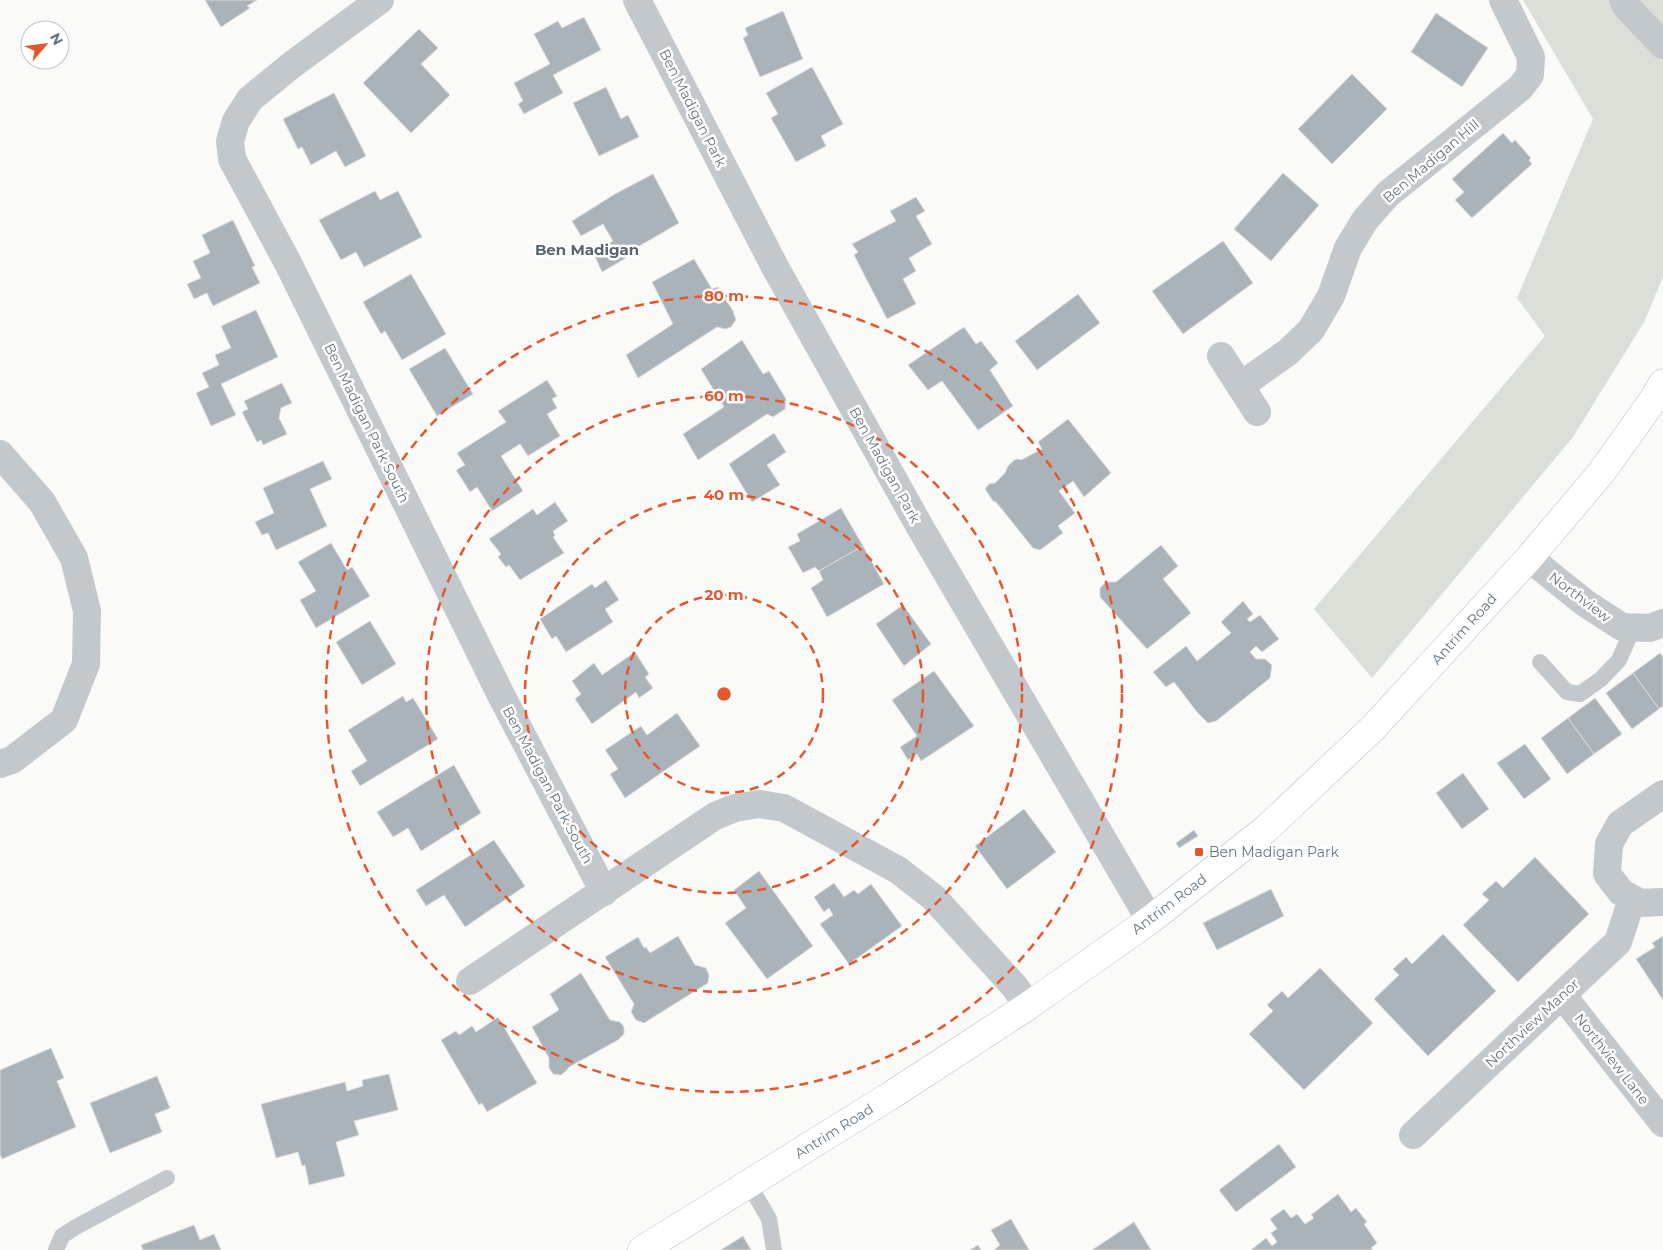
<svg xmlns="http://www.w3.org/2000/svg" width="1663" height="1250" viewBox="0 0 1663 1250" font-family="Montserrat,sans-serif">
	<rect width="100%" height="100%" fill="#fafaf8"/>
	<path fill="#dadfd7" d="M 1523,0 L 1663,0 L 1663,277 L 1644,322 L 1573,437 L 1372,678 L 1314,609 L 1545,336 L 1517,298 L 1593,119 Z"/>
	<g fill="#aab3b9" stroke="#dcdcda">
		<path d="M 205,0 L 257,0 L 247,6 L 250,8 L 221,27 Z"/>
		<path d="M 783,11 L 803,59 L 760,77 L 743,38 L 748,35 L 745,28 Z"/>
		<path d="M 1436,13 L 1488,48 L 1462,87 L 1411,52 Z"/>
		<path d="M 584,17 L 601,50 L 553,75 L 563,93 L 524,114 L 518,104 L 523,101 L 514,83 L 550,64 L 534,34 L 558,21 L 562,28 Z"/>
		<path d="M 419,29 L 438,48 L 421,64 L 450,95 L 411,133 L 363,83 Z"/>
		<path d="M 812,67 L 843,124 L 821,136 L 826,146 L 796,162 L 771,118 L 778,114 L 766,93 Z"/>
		<path d="M 1352,74 L 1387,109 L 1332,164 L 1298,129 Z"/>
		<path d="M 606,87 L 621,119 L 628,115 L 639,137 L 599,156 L 573,103 Z"/>
		<path d="M 334,93 L 366,156 L 345,167 L 336,151 L 311,165 L 302,147 L 298,149 L 283,119 Z"/>
		<path d="M 1503,133 L 1512,143 L 1515,140 L 1531,158 L 1529,160 L 1532,164 L 1472,218 L 1455,200 L 1464,192 L 1452,179 Z"/>
		<path d="M 1283,173 L 1319,205 L 1271,261 L 1234,229 Z"/>
		<path d="M 653,174 L 679,223 L 624,255 L 626,258 L 602,272 L 593,252 L 613,241 L 603,224 L 581,236 L 572,221 L 615,194 Z"/>
		<path d="M 375,191 L 380,200 L 398,191 L 422,237 L 364,267 L 356,252 L 341,260 L 319,220 Z"/>
		<path d="M 916,197 L 925,211 L 916,216 L 932,244 L 909,258 L 916,271 L 903,279 L 916,304 L 887,319 L 854,255 L 858,252 L 852,244 L 896,221 L 890,211 Z"/>
		<path d="M 233,220 L 255,266 L 252,267 L 260,283 L 213,306 L 207,293 L 194,299 L 187,284 L 201,278 L 193,261 L 210,253 L 202,235 Z"/>
		<path d="M 1223,241 L 1253,283 L 1183,334 L 1152,291 Z"/>
		<path d="M 694,259 L 712,289 L 718,287 L 733,311 L 736,320 L 731,327 L 725,329 L 717,327 L 638,378 L 626,355 L 673,324 L 652,282 Z"/>
		<path d="M 411,274 L 446,334 L 402,360 L 385,331 L 381,334 L 363,302 Z"/>
		<path d="M 1078,294 L 1100,323 L 1037,370 L 1015,341 Z"/>
		<path d="M 256,310 L 278,357 L 221,384 L 236,415 L 211,426 L 196,393 L 209,387 L 202,373 L 219,365 L 215,355 L 231,348 L 221,326 Z"/>
		<path d="M 964,327 L 976,344 L 981,341 L 998,363 L 990,370 L 1013,406 L 978,430 L 942,381 L 928,390 L 908,365 Z"/>
		<path d="M 742,340 L 763,374 L 769,371 L 786,399 L 785,409 L 773,417 L 767,414 L 698,460 L 683,434 L 724,407 L 701,369 Z"/>
		<path d="M 445,348 L 473,394 L 437,416 L 409,369 Z"/>
		<path d="M 547,380 L 557,396 L 552,399 L 557,408 L 547,414 L 560,436 L 528,456 L 520,444 L 501,456 L 523,491 L 492,511 L 477,487 L 470,492 L 456,470 L 465,465 L 457,453 L 506,422 L 498,411 Z"/>
		<path d="M 282,383 L 292,403 L 281,408 L 279,418 L 287,434 L 263,445 L 261,440 L 257,442 L 242,412 L 248,409 L 244,401 Z"/>
		<path d="M 1068,419 L 1111,473 L 1084,497 L 1073,481 L 1059,491 L 1075,513 L 1058,526 L 1063,533 L 1040,550 L 1033,548 L 996,502 L 993,501 L 985,489 L 989,484 L 995,483 L 1005,473 L 1008,466 L 1013,461 L 1017,459 L 1021,460 L 1042,449 L 1038,442 Z"/>
		<path d="M 774,433 L 786,452 L 767,465 L 780,485 L 752,502 L 729,464 Z"/>
		<path d="M 323,461 L 332,479 L 310,489 L 327,526 L 276,550 L 268,533 L 262,535 L 255,522 L 274,513 L 263,488 Z"/>
		<path d="M 555,502 L 568,521 L 553,531 L 555,536 L 553,537 L 564,553 L 520,580 L 509,565 L 506,567 L 498,557 L 501,554 L 489,539 L 533,509 L 537,515 Z"/>
		<path d="M 841,508 L 863,546 L 819,571 L 815,567 L 803,573 L 788,547 L 800,541 L 797,534 Z"/>
		<path d="M 331,543 L 347,570 L 352,567 L 370,596 L 316,628 L 300,600 L 316,591 L 298,562 Z"/>
		<path d="M 1161,545 L 1178,566 L 1163,579 L 1191,613 L 1147,649 L 1100,597 L 1100,588 L 1106,582 L 1116,582 Z"/>
		<path d="M 863,546 L 884,584 L 827,617 L 811,588 L 823,580 L 819,571 Z"/>
		<path d="M 606,580 L 619,600 L 605,609 L 613,622 L 566,652 L 556,636 L 552,639 L 540,619 L 592,584 L 595,588 Z"/>
		<path d="M 1243,601 L 1253,614 L 1247,619 L 1250,622 L 1260,615 L 1279,639 L 1262,652 L 1256,646 L 1250,652 L 1256,659 L 1265,659 L 1272,665 L 1270,678 L 1216,721 L 1208,723 L 1197,712 L 1174,682 L 1166,687 L 1153,672 L 1186,646 L 1197,661 L 1231,633 L 1221,622 Z"/>
		<path d="M 903,605 L 931,644 L 904,666 L 876,624 Z"/>
		<path d="M 370,621 L 396,664 L 362,685 L 336,642 Z"/>
		<path d="M 635,652 L 649,674 L 645,677 L 653,688 L 639,698 L 636,692 L 592,724 L 575,699 L 581,694 L 572,681 L 594,663 L 602,675 Z"/>
		<path d="M 1660,653 L 1663,657 L 1663,706 L 1659,709 L 1633,673 Z"/>
		<path d="M 934,671 L 974,726 L 921,761 L 917,754 L 908,760 L 900,747 L 917,736 L 892,700 Z"/>
		<path d="M 1633,673 L 1659,709 L 1632,729 L 1606,693 Z"/>
		<path d="M 403,696 L 406,702 L 413,698 L 438,739 L 360,786 L 351,771 L 367,761 L 348,730 Z"/>
		<path d="M 1595,698 L 1622,734 L 1594,754 L 1568,718 Z"/>
		<path d="M 677,713 L 700,746 L 625,798 L 610,774 L 618,769 L 605,750 L 641,726 L 647,735 Z"/>
		<path d="M 1568,718 L 1594,754 L 1567,774 L 1541,738 Z"/>
		<path d="M 1525,744 L 1551,779 L 1524,799 L 1497,763 Z"/>
		<path d="M 454,765 L 481,813 L 421,851 L 408,828 L 393,837 L 377,812 Z"/>
		<path d="M 1463,773 L 1489,809 L 1462,829 L 1436,793 Z"/>
		<path d="M 1024,809 L 1056,852 L 1007,889 L 975,846 Z"/>
		<path d="M 1194,830 L 1198,836 L 1179,848 L 1176,843 Z"/>
		<path d="M 494,840 L 525,886 L 465,927 L 444,895 L 426,906 L 416,890 Z"/>
		<path d="M 1535,857 L 1589,914 L 1518,982 L 1463,925 L 1489,900 L 1482,894 L 1496,881 L 1503,888 Z"/>
		<path d="M 759,871 L 813,946 L 767,979 L 725,923 L 746,908 L 734,890 Z"/>
		<path d="M 834,883 L 844,897 L 854,890 L 858,894 L 871,884 L 902,926 L 849,964 L 820,924 L 833,915 L 829,908 L 824,912 L 814,897 Z"/>
		<path d="M 1271,889 L 1284,916 L 1217,950 L 1203,923 Z"/>
		<path d="M 1443,934 L 1496,991 L 1428,1056 L 1374,999 L 1399,975 L 1393,969 L 1406,957 L 1412,964 Z"/>
		<path d="M 678,936 L 695,965 L 706,968 L 709,975 L 708,983 L 644,1023 L 636,1020 L 631,1012 L 634,1004 L 605,957 L 638,937 L 644,948 L 646,947 L 650,953 Z"/>
		<path d="M 1663,936 L 1663,1000 L 1636,959 L 1655,947 L 1652,943 Z"/>
		<path d="M 1320,968 L 1373,1023 L 1304,1090 L 1249,1034 L 1273,1011 L 1267,1005 L 1282,991 L 1288,998 Z"/>
		<path d="M 581,973 L 610,1020 L 620,1022 L 624,1027 L 624,1034 L 618,1040 L 569,1067 L 566,1071 L 561,1075 L 553,1074 L 549,1068 L 549,1058 L 532,1027 L 559,1010 L 550,994 Z"/>
		<path d="M 498,1017 L 537,1083 L 487,1112 L 482,1103 L 479,1105 L 441,1040 L 456,1031 L 459,1035 L 472,1026 L 476,1032 Z"/>
		<path d="M 51,1048 L 64,1078 L 57,1081 L 76,1127 L 2,1159 L 0,1154 L 0,1070 Z"/>
		<path d="M 389,1074 L 398,1110 L 354,1121 L 359,1135 L 336,1142 L 345,1176 L 309,1185 L 305,1165 L 302,1166 L 298,1152 L 276,1158 L 261,1104 L 345,1082 L 347,1091 L 363,1086 L 362,1080 Z"/>
		<path d="M 157,1076 L 170,1108 L 155,1114 L 162,1132 L 110,1153 L 90,1103 Z"/>
		<path d="M 1279,1144 L 1296,1167 L 1236,1212 L 1219,1190 Z"/>
		<path d="M 1338,1194 L 1351,1212 L 1356,1208 L 1367,1222 L 1364,1224 L 1377,1243 L 1371,1248 L 1373,1250 L 1251,1250 L 1266,1238 L 1272,1246 L 1277,1242 L 1271,1233 L 1277,1229 L 1270,1219 L 1284,1209 L 1291,1218 L 1297,1214 L 1305,1224 L 1314,1218 L 1311,1215 Z"/>
		<path d="M 1011,1219 L 1029,1250 L 994,1250 L 1000,1245 L 991,1230 Z"/>
		<path d="M 1134,1222 L 1151,1250 L 1092,1250 Z"/>
		<path d="M 194,1225 L 200,1240 L 214,1234 L 221,1250 L 143,1250 L 141,1245 Z"/>
		<path d="M 743,1236 L 751,1250 L 721,1250 Z"/>
		<path d="M 978,1245 L 981,1250 L 970,1250 Z"/>
	</g>
	<g fill="none" stroke-linecap="round" stroke-linejoin="round">
		<defs>
			<path id="primary" d="M 642,1250 L 890,1096 L 1028,1006 L 1150,920 L 1266,829 L 1373,728 L 1529,558 L 1601,473 L 1651,403 L 1663,383"/>
		</defs>
		<use href="#primary" stroke="#b5babe" stroke-width="29"/>
		<g stroke="#c3c8cc" stroke-width="16">
			<path d="M 1540,662 L 1567,692 L 1580,694 L 1601,679 L 1619,660 L 1633,628"/>
			<path d="M 749,1184 L 769,1219 L 774,1250"/>
			<path d="M 56,1250 L 62,1236 L 76,1227 L 167,1178"/>
		</g>
		<g stroke="#c3c8cc" stroke-width="28">
			<path d="M 380,0 L 293,64 L 250,99 L 236,121 L 230,141 L 232,159 L 288,263 L 501,695 L 604,892"/>
			<path d="M 637,0 L 775,267 L 920,527 L 1150,920"/>
			<path d="M 1623,0 L 1626,6 L 1663,45"/>
			<path d="M 1221,356 L 1257,412"/>
			<path d="M 1240,386 L 1288,352 L 1311,330 L 1331,296 L 1348,248 L 1365,220 L 1388,194 L 1520,88 L 1530,75 L 1531,57 L 1503,0"/>
			<path d="M 0,454 L 42,502 L 74,558 L 87,611 L 86,664 L 64,720 L 12,760 L 0,764"/>
			<path d="M 1529,558 L 1585,603 L 1622,627 L 1650,628 L 1663,623"/>
			<path d="M 1663,794 L 1620,824 L 1609,844 L 1607,874 L 1621,892 L 1640,903 L 1663,902"/>
			<path d="M 470,981 L 715,816 L 735,808 L 759,804 L 784,808 L 898,870 L 934,898 L 1015,987 L 1028,1006"/>
			<path d="M 1562,995 L 1663,1123"/>
			<path d="M 1413,1135 L 1618,942 L 1632,899"/>
		</g>
		<use href="#primary" stroke="#fff" stroke-width="28"/>
	</g>
	<g fill="none" stroke="#e4572e" stroke-width="2.5" stroke-dasharray="9 6">
		<circle cx="724" cy="694" r="99"/>
		<circle cx="724" cy="694" r="199"/>
		<circle cx="724" cy="694" r="298"/>
		<circle cx="724" cy="694" r="398"/>
	</g>
	<rect fill="#e4572e" stroke="#fff" stroke-width="2" x="1194" y="847" width="10" height="10" rx="2.5"/>
	<g text-anchor="middle" dominant-baseline="central" stroke-width="5" stroke-linejoin="round" paint-order="stroke">
		<g font-size="14" fill="#657683" stroke="#fff">
			<text transform="translate(693 108) rotate(63)">Ben Madigan Park</text>
			<text transform="translate(1431 161) rotate(-40)">Ben Madigan Hill</text>
			<text transform="translate(367 423) rotate(64)">Ben Madigan Park South</text>
			<text transform="translate(885 465) rotate(61)">Ben Madigan Park</text>
			<text transform="translate(1580 597) rotate(37)">Northview</text>
			<text transform="translate(1464 629) rotate(-48)">Antrim Road</text>
			<text transform="translate(548 785) rotate(62)">Ben Madigan Park South</text>
			<text transform="translate(1169 904) rotate(-37)">Antrim Road</text>
			<text transform="translate(1532 1023) rotate(-43)">Northview Manor</text>
			<text transform="translate(1612 1059) rotate(52)">Northview Lane</text>
			<text transform="translate(834 1131) rotate(-32)">Antrim Road</text>
		</g>
		<g font-size="14" fill="#657683" stroke="#fff" text-anchor="start">
			<text x="1209" y="852">Ben Madigan Park</text>
		</g>
		<g font-size="15" font-weight="bold" fill="#57646e" stroke="#fff">
			<text x="587" y="249">Ben Madigan</text>
		</g>
	</g>
	<circle cx="724" cy="694" r="8" fill="#e4572e" stroke="#fff" stroke-width="2.5"/>
	<g font-size="15" text-anchor="middle" font-weight="bold" fill="#e4572e" stroke="#fff" stroke-width="5" stroke-linejoin="round" paint-order="stroke">
		<text x="724" y="301">80 m</text>
		<text x="724" y="401">60 m</text>
		<text x="724" y="500">40 m</text>
		<text x="724" y="600">20 m</text>
	</g>
	<g transform="translate(45 45) rotate(62)"><circle r="24" fill="#ffffff" stroke="#c1c8cd"/>
	<path d="M0-4L9 19L0 12L-9 19Z" fill="#e4572e"/>
	<text y="-8" font-size="14" font-weight="bold" text-anchor="middle" fill="#657683">N</text>
	</g>
</svg>
